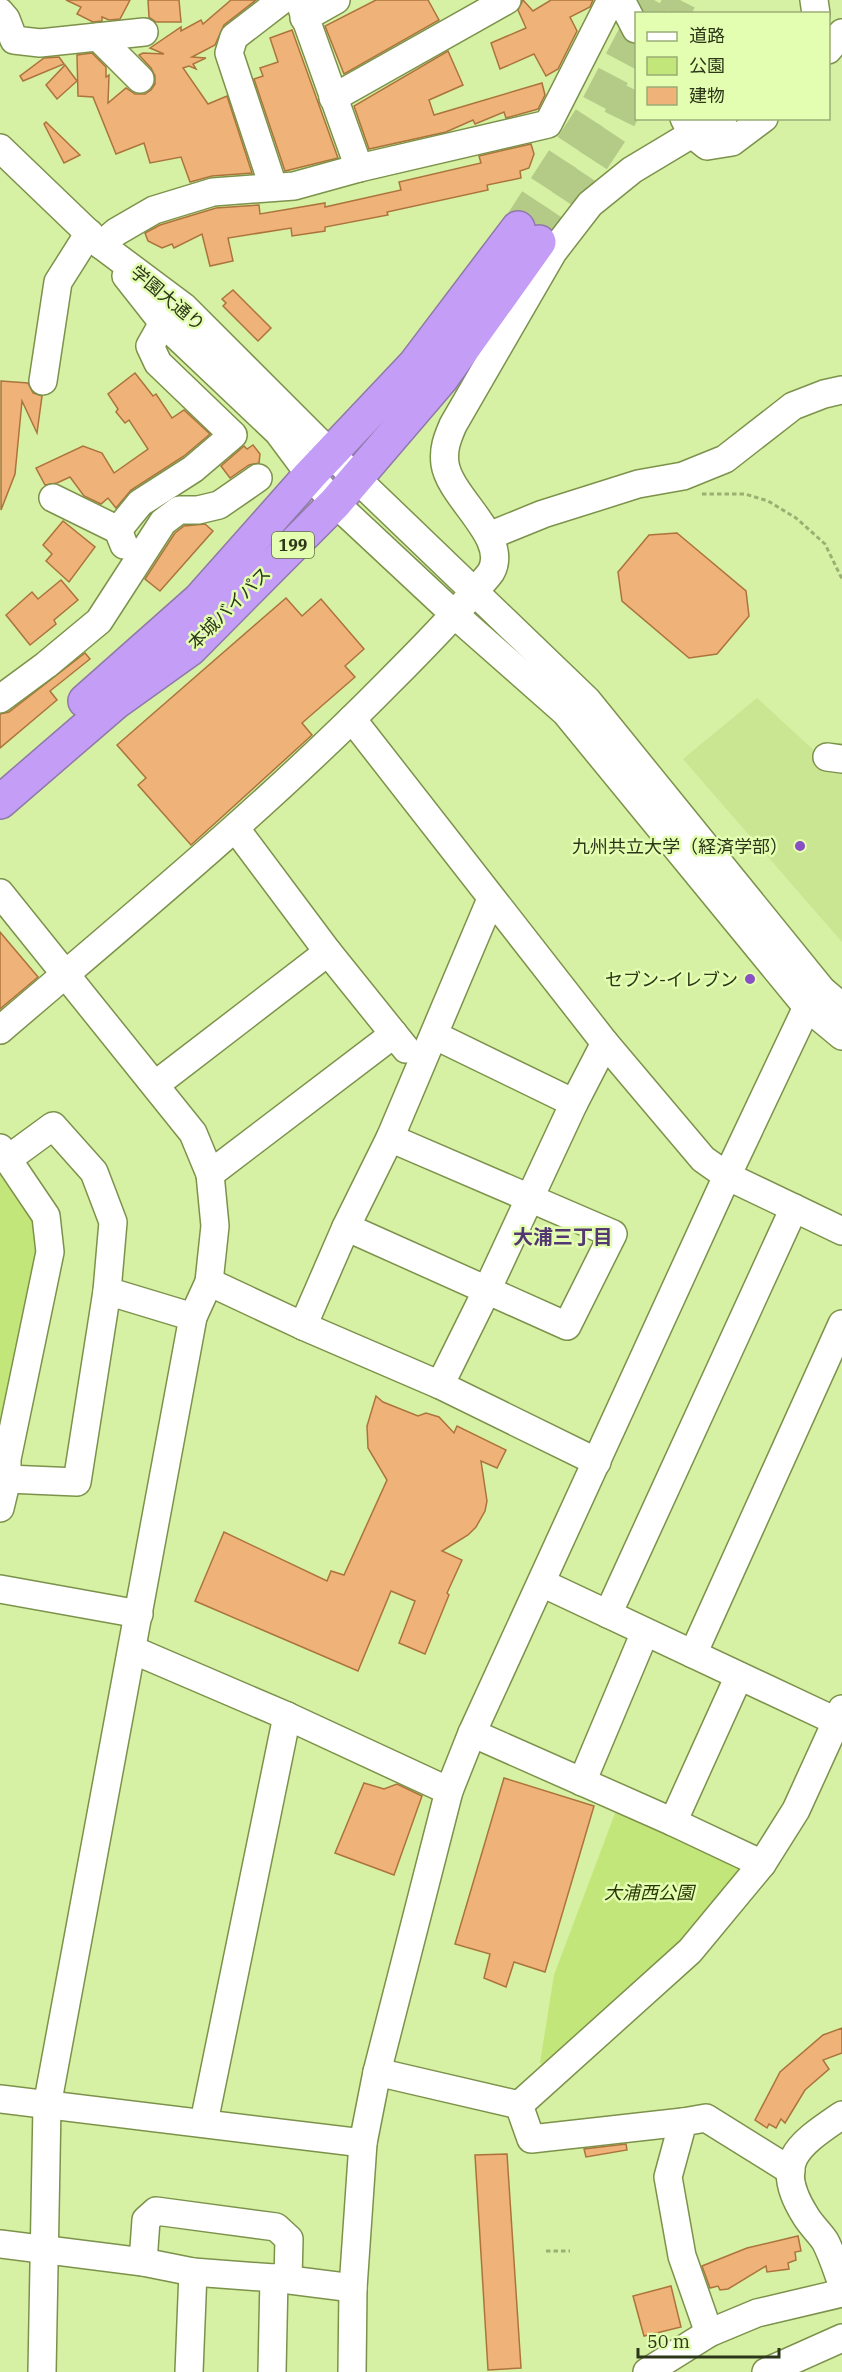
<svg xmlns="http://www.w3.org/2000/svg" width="842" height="2372" viewBox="0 0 842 2372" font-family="'IBM Plex Serif','Noto Sans JP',serif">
	<rect width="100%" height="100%" fill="#d6f0a4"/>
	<path fill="#cae693" d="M 757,698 L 834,769 L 842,770 L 842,942 L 683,759 Z"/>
	<g fill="#c3e67a">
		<path d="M 0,1161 L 42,1231 L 0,1447 Z"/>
		<path d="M 617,1808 L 739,1861 L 740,1877 L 674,1955 L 549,2067 L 540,2063 L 554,1975 Z"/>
	</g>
	<g fill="#efb37a" stroke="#ac743c" stroke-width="1.5">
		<path d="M 66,0 L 130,0 L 120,19 L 109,20 L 102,17 L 102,21 L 93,22 L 77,14 L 81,7 Z"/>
		<path d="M 148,0 L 179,0 L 181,22 L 156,22 L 149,17 Z"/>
		<path d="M 231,0 L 256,0 L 224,25 L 215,45 L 192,57 L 206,58 L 193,64 L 196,69 L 189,66 L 183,68 L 208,104 L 227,96 L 252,173 L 212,176 L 190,182 L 181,157 L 150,163 L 144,143 L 116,154 L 93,97 L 78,96 L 77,55 L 92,53 L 106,67 L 106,77 L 109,75 L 108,103 L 126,88 L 135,94 L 145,94 L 151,90 L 155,84 L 155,76 L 151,68 L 139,55 L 143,53 L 164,54 L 150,48 L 181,27 L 181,31 L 201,20 L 203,24 Z"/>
		<path d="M 376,0 L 428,0 L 439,20 L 344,74 L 325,26 Z"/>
		<path d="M 523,0 L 533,11 L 551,0 L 593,0 L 590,7 L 570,17 L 577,31 L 558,69 L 546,76 L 534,54 L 500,69 L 491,43 L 526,28 L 518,10 Z"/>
		<path d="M 292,30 L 338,158 L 285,171 L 254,79 L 263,76 L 260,68 L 278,62 L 270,38 Z"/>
		<path d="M 448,51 L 463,85 L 429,100 L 434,115 L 542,83 L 545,95 L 538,109 L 506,118 L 504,112 L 475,124 L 473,120 L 446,132 L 369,149 L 354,106 Z"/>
		<path d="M 59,57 L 64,64 L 23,81 L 20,76 L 44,58 Z"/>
		<path d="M 65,65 L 77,81 L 57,99 L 46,85 Z"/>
		<path d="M 46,122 L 80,155 L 64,163 L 44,124 Z"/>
		<path d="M 531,144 L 534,154 L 529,168 L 520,171 L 521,178 L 487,185 L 488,190 L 387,212 L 388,215 L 325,227 L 325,231 L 292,236 L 291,228 L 228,238 L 233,261 L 210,266 L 202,234 L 174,248 L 172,244 L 162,248 L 148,241 L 145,233 L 160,225 L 216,208 L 259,205 L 260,214 L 325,203 L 325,207 L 401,190 L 399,182 L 481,163 L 479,156 Z"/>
		<path d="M 233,290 L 271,328 L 258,341 L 223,306 L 226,303 L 222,299 Z"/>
		<path d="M 135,373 L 153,396 L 156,394 L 172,418 L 184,410 L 210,434 L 184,456 L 131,490 L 116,508 L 108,498 L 101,504 L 84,496 L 70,477 L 57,483 L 45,485 L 36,468 L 83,446 L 102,453 L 114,473 L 148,449 L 129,420 L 125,423 L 116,412 L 118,409 L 108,394 Z"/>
		<path d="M 1,381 L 28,383 L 33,393 L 42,396 L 37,433 L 22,401 L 15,474 L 1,510 Z"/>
		<path d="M 253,445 L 260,454 L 259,463 L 249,465 L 230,478 L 221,466 L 244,446 L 247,449 Z"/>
		<path d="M 63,521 L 95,547 L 69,582 L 46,561 L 52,554 L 43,545 Z"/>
		<path d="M 205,524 L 213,531 L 160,591 L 145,579 L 175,533 L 184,526 Z"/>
		<path d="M 677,533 L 746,591 L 749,616 L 717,654 L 689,658 L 622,601 L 618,572 L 649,535 Z"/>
		<path d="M 61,580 L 78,600 L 54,620 L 56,624 L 30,645 L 6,615 L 32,592 L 38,599 Z"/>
		<path d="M 286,598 L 302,616 L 321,599 L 364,649 L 345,666 L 355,677 L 302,723 L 312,735 L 191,845 L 138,785 L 146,778 L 117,745 Z"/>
		<path d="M 85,653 L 90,659 L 50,691 L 57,700 L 0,748 L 0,714 L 9,712 Z"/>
		<path d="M 0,932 L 38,977 L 0,1009 Z"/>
		<path d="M 376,1396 L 383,1402 L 418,1416 L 426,1413 L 439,1417 L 454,1433 L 457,1426 L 506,1450 L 497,1468 L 481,1461 L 487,1501 L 485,1511 L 476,1527 L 468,1535 L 442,1551 L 462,1560 L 447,1593 L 449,1595 L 425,1654 L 399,1643 L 415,1601 L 391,1591 L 358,1671 L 195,1601 L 224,1532 L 327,1581 L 331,1571 L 344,1575 L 387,1480 L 368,1448 L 367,1426 Z"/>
		<path d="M 504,1778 L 594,1806 L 545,1972 L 514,1962 L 506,1987 L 484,1978 L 490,1954 L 455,1944 Z"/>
		<path d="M 364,1783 L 384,1789 L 397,1784 L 422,1796 L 394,1875 L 335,1853 Z"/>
		<path d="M 842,2028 L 842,2053 L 823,2060 L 829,2069 L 805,2090 L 785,2123 L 781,2119 L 776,2128 L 769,2124 L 767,2128 L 755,2120 L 780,2072 L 823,2035 Z"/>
		<path d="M 626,2144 L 627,2150 L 586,2157 L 584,2149 Z"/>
		<path d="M 507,2154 L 521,2368 L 488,2370 L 475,2155 Z"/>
		<path d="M 798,2236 L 801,2251 L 795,2252 L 796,2260 L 788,2263 L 789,2269 L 767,2272 L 766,2266 L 728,2289 L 720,2290 L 718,2286 L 710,2288 L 702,2266 L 747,2248 Z"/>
		<path d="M 671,2286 L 681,2327 L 644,2336 L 633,2296 Z"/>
	</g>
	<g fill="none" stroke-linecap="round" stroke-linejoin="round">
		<g stroke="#b4cb88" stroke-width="33" stroke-dasharray="33 16" stroke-linecap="butt">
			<path d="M 646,14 L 654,0"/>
			<path d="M 673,14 L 680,0"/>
			<path d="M 518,228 L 595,110 L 636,32"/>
			<path d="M 539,242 L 617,124 L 636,85"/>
		</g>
		<defs>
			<g id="minor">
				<path d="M 299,0 L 359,168"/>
				<path d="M 621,0 L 636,29"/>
				<path d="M 814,0 L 816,14"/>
				<path d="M 0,12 L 6,19 L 14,40 L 40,43 L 144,32"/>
				<path d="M 304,18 L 336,0"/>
				<path d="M 98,37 L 140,79"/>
				<path d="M 828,50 L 842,33"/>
				<path d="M 333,98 L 507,0"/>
				<path d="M 723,118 L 692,134 L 707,146 L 732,142 L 764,118"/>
				<path d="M 0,148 L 101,245 L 184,307 L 331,454 L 587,700 L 822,990 L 842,1007"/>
				<path d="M 273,186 L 229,53 L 234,37 L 282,0"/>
				<path d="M 101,245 L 116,232 L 154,210 L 213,192 L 294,186 L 359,168 L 548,124 L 611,0"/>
				<path d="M 126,276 L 163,323 L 278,432 L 310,475 L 335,503 L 455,615 L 565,712 L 807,1007 L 842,1036"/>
				<path d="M 43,381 L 58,282 L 89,233"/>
				<path d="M 53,498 L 118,530 L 124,545"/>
				<path d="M 118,530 L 140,503 L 193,469 L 233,435 L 158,363 L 150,346 L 163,323"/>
				<path d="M 489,536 L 543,514 L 638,484 L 683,476 L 725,459 L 793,406 L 824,394 L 842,390"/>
				<path d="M 0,699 L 46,665 L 99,621 L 163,522 L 179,510 L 198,510 L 219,505 L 258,478"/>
				<path d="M 352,719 L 605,1043 L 574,1103 L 487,1290 L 440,1385"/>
				<path d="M 827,757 L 842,759"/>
				<path d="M 236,829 L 328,952 L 406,1049"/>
				<path d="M 0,893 L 193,1133 L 210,1174 L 394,1034"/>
				<path d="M 0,1030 C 133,916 266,807 389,682 C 418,653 447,624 473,593 C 479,586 486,579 491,572 C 510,538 450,498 445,464 C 443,449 447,439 453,425 L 553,252 L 590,204 L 632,170 L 692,134 L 684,118"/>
				<path d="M 434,1035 L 574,1103"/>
				<path d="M 605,1043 L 703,1159 L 727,1176 L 842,1231"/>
				<path d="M 155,1085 L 328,952"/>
				<path d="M 0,1148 L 46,1216 L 50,1252 L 7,1459 L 7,1479 L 0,1508"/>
				<path d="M 346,1227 L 567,1326 L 613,1234 L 390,1138"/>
				<path d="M 209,1282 L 303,1326 L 440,1385 L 597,1462"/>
				<path d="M 107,1291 L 193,1317"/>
				<path d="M 303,1326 L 346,1227 L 390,1138 L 491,899"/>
				<path d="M 7,1479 L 77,1482 L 107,1291 L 113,1222 L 94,1172 L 53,1126 L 8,1159"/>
				<path d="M 542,1583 L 842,1724"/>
				<path d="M 0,1589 L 139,1614"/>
				<path d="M 608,1614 L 794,1208"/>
				<path d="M 133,1650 L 287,1716 L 449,1791"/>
				<path d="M 693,1654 L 842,1324"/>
				<path d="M 472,1733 L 673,1822 L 762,1864"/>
				<path d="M 582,1782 L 645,1632"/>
				<path d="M 673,1822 L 739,1676"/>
				<path d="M 377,2072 L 519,2105 L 690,1951 L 762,1864 L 796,1810 L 842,1709"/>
				<path d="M 0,2099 L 363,2143"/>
				<path d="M 519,2105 L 531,2139 L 683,2122"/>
				<path d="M 842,2115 C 800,2144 771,2161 805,2215 C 810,2224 819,2232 825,2241 C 832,2254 837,2270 842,2284"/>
				<path d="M 204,2122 L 287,1716"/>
				<path d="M 0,2244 L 143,2262 L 193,2272 L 274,2278 L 353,2288"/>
				<path d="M 143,2262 L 146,2220 L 156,2211 L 276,2227 L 289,2239 L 288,2279"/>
				<path d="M 709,2333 L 682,2256 L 668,2177 L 683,2122 L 706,2118 L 791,2171"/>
				<path d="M 42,2372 L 47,2106 L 193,1317 L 209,1282 L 215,1226 L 210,1174"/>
				<path d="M 189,2372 L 193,2272"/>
				<path d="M 272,2372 L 274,2278"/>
				<path d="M 352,2372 L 353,2288 L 363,2143 L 377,2072 L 449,1791 L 472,1733 L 727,1176 L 807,1007 L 822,990"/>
				<path d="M 647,2372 L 709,2333 L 757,2313 L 842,2293"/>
				<path d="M 766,2372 L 842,2338"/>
			</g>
			<g id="highway">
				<path d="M 85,701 L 200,599 L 310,475 L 415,364 L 518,228"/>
				<path d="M 0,802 L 116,702 L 190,649 L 335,503 L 442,378 L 539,242"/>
			</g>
		</defs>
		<use href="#minor" stroke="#7c924b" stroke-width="30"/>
		<use href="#highway" stroke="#8f79a8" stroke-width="36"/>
		<g stroke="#9baf73" stroke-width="3" stroke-dasharray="4.5 3" stroke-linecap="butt">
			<path d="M 702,494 L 745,494 L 768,501 L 796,518 L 825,544 L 842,579"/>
			<path d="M 546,2251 L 570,2251"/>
		</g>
		<use href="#minor" stroke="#fff" stroke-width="27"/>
		<use href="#highway" stroke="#c49df6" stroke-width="33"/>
	</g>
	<g fill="#894fc5" stroke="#e3fdb1" stroke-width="2">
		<circle cx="800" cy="846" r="6"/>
		<circle cx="750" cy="979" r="6"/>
	</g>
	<g text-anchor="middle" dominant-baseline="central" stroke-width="5" stroke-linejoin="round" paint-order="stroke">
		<rect fill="#e3fdb1" stroke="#637246" stroke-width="1.5" x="272" y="532" width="42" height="26" rx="4.5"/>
		<g font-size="16" font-weight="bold" fill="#2c3618">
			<text x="293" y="545">199</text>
		</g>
		<g font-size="18" fill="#2c3618" stroke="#e3fdb1">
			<text transform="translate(168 298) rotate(40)">学園大通り</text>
			<text transform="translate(229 608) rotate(-45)">本城バイパス</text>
		</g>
		<g font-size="18" fill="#2c3618" stroke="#e3fdb1" text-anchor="end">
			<text x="788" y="846">九州共立大学（経済学部）</text>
			<text x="738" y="979">セブン-イレブン</text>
		</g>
		<g font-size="18" font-style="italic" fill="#2b3805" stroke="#e3fdb1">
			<text x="649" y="1892">大浦西公園</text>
		</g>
		<g font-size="20" font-weight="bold" fill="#533772" stroke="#e3fdb1">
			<text x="563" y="1236">大浦三丁目</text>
		</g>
	</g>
	<rect x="635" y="12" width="195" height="108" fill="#e3fdb1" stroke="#9aad74" stroke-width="1.5"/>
	<rect x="647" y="32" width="30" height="9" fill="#ffffff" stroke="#9aad74" stroke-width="1.5"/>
	<text x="689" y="42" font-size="18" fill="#2c3618">道路</text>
	<rect x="647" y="57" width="30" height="18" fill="#c3e67a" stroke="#9aad74" stroke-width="1.5"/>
	<text x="689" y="72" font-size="18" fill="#2c3618">公園</text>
	<rect x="647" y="87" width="30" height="18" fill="#efb37a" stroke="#9aad74" stroke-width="1.5"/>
	<text x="689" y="102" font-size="18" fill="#2c3618">建物</text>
	<path d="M638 2348v9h141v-9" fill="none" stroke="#2c3618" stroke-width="3"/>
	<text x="647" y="2348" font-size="18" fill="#2c3618" stroke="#e3fdb1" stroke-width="4.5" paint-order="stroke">50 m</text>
</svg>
